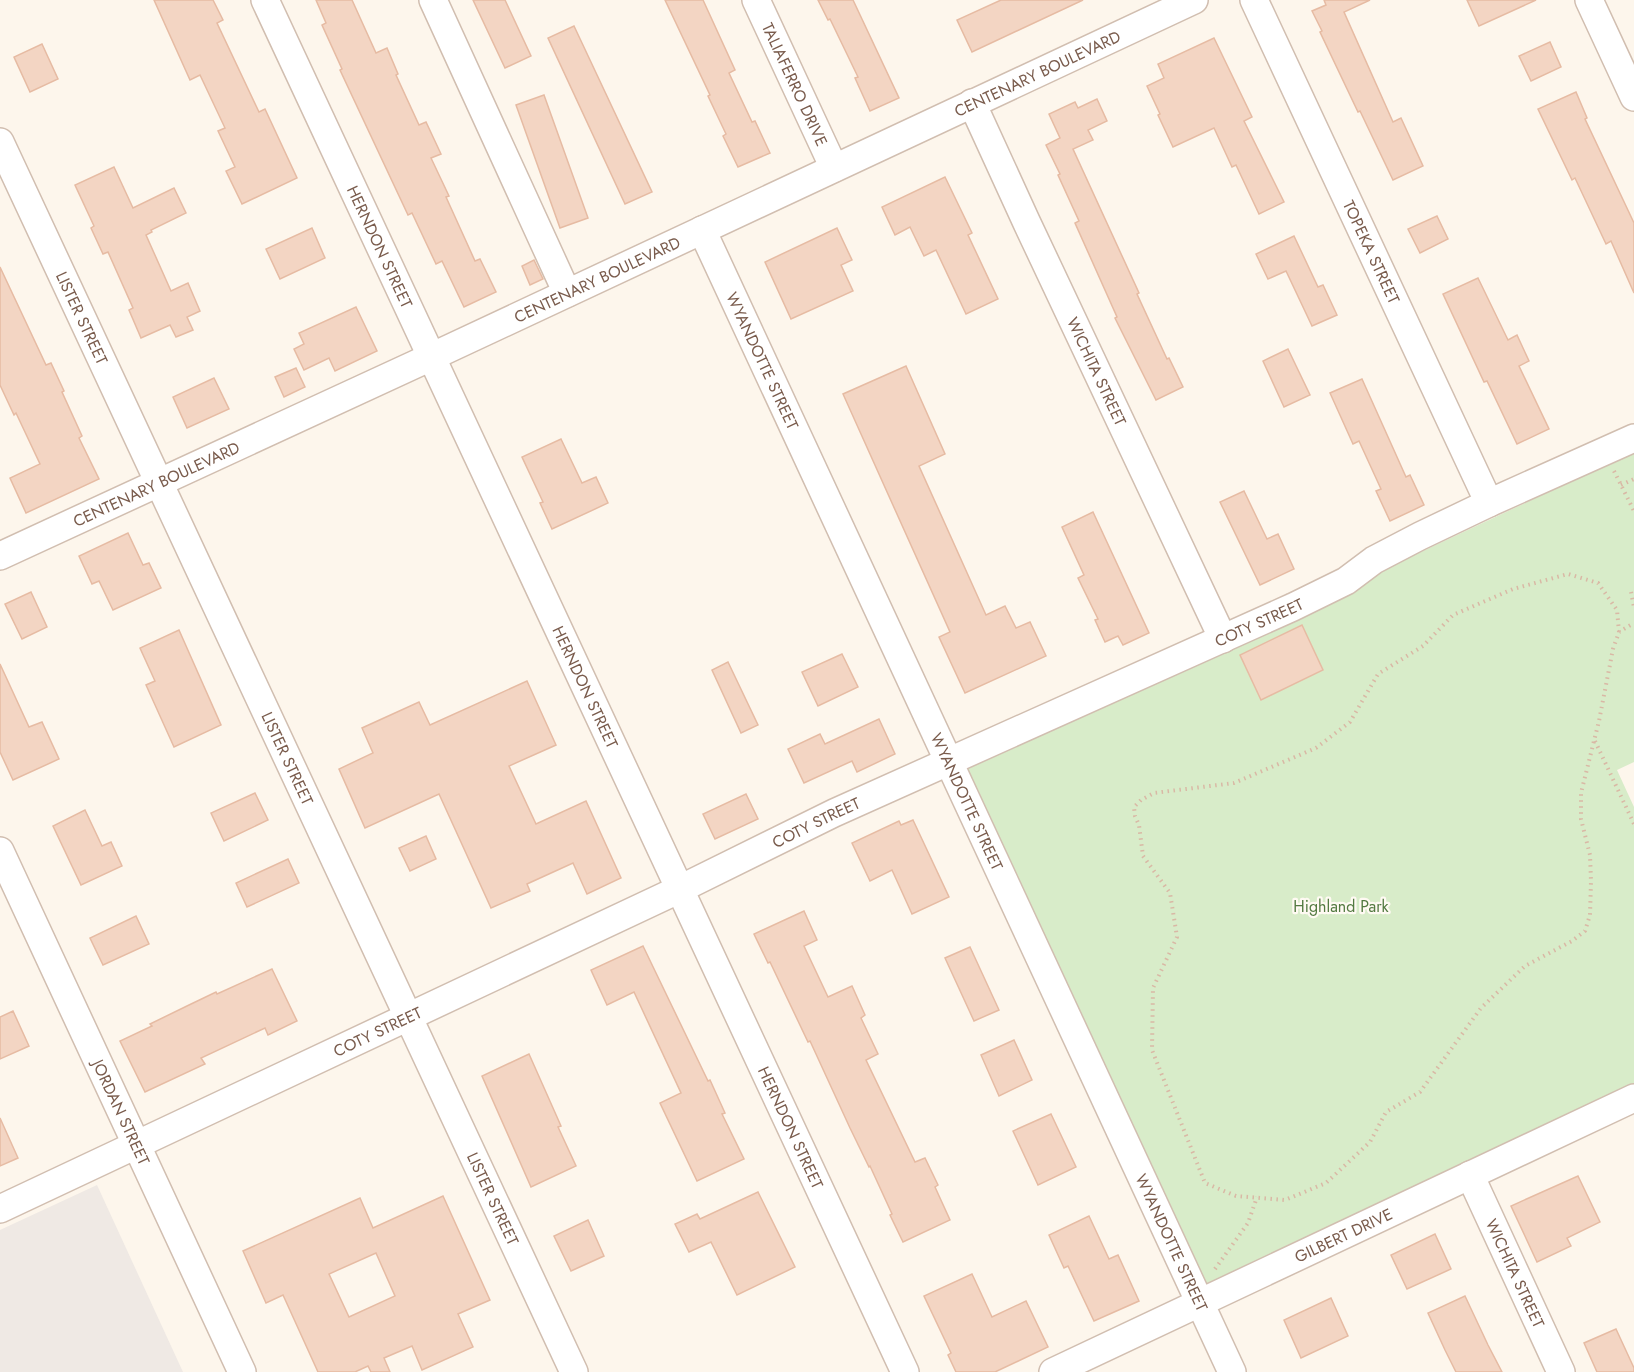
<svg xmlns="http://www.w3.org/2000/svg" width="1634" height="1372" viewBox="0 0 1634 1372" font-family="Jost,sans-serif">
	<rect width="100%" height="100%" fill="#fdf6ec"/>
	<path fill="#efe9e4" d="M 97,1185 L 183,1372 L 0,1372 L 0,1230 Z"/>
	<path fill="#d8ecc9" d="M 1634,452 L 1634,762 L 1617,770 L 1634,807 L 1634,1086 L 1201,1289 L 956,764 L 1233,640 Z"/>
	<g fill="#f3d5c3" stroke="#e6bba3" stroke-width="1.5" fill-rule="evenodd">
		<path d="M 154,0 L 213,0 L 223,20 L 217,23 L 259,112 L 265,109 L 297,178 L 242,204 L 226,171 L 235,167 L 218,131 L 225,128 L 200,75 L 190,80 Z"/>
		<path d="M 316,0 L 352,0 L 376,53 L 387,48 L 398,74 L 396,75 L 419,125 L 426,122 L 441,154 L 431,158 L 449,196 L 446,197 L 475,261 L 480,259 L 496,292 L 464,307 L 442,261 L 436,264 L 412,213 L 408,215 L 340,70 L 342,69 L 322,25 L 326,23 Z"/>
		<path d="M 473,0 L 505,0 L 531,56 L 505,68 Z"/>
		<path d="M 665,0 L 703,0 L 735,70 L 729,73 L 752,122 L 755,121 L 770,153 L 738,167 L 723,136 L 726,134 L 708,96 L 710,95 Z"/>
		<path d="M 818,0 L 853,0 L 899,98 L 870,111 L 855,78 L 858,77 L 830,19 L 828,20 Z"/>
		<path d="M 1001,0 L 1083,0 L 972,52 L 957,20 Z"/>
		<path d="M 1324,0 L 1370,0 L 1344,12 L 1393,122 L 1401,118 L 1423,166 L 1393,180 L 1360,111 L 1358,112 L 1320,32 L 1322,31 L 1312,11 L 1326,5 Z"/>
		<path d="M 1467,0 L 1536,0 L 1479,26 Z"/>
		<path d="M 574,26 L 652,192 L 625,204 L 548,38 Z"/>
		<path d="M 1214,38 L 1252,117 L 1244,121 L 1284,202 L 1259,214 L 1236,165 L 1232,167 L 1214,128 L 1173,147 L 1158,115 L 1160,114 L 1147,86 L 1164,78 L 1158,64 Z"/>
		<path d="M 1550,42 L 1561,67 L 1531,81 L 1519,56 Z"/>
		<path d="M 42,44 L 58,79 L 30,92 L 14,57 Z"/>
		<path d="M 1576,92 L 1587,118 L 1585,119 L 1634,223 L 1634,293 L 1611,241 L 1606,244 L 1575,178 L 1572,180 L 1538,109 Z"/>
		<path d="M 544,95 L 588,218 L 560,228 L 516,105 Z"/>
		<path d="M 1097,99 L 1107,121 L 1088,130 L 1093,140 L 1073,149 L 1139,293 L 1137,294 L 1167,359 L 1169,358 L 1183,387 L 1156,400 L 1115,318 L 1117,317 L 1075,223 L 1079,221 L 1058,175 L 1060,174 L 1046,145 L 1060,138 L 1049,114 L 1075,102 L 1078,108 Z"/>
		<path d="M 114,167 L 133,208 L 174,188 L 186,213 L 151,230 L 152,232 L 146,235 L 171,291 L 188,283 L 200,311 L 187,317 L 193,330 L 176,337 L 170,325 L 141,338 L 129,310 L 133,308 L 108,252 L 103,254 L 91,228 L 94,226 L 75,185 Z"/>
		<path d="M 945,177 L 972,233 L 968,235 L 998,299 L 966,314 L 936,250 L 924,256 L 910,227 L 895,235 L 882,207 Z"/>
		<path d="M 1437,216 L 1448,239 L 1420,253 L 1408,229 Z"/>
		<path d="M 312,228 L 325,258 L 280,279 L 266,249 Z"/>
		<path d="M 837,228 L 852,260 L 841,265 L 853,291 L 791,319 L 765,262 Z"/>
		<path d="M 1294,236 L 1318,287 L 1323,285 L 1337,315 L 1312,326 L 1286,271 L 1268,279 L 1256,254 Z"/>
		<path d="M 534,260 L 543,279 L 530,285 L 522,266 Z"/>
		<path d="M 0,267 L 46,365 L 51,363 L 64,391 L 62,392 L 82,436 L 79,438 L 99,479 L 26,513 L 10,478 L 40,464 L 16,413 L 14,415 L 0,385 Z"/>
		<path d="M 1478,278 L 1508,340 L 1517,335 L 1529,361 L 1519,366 L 1549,429 L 1517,444 L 1487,381 L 1484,382 L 1443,294 Z"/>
		<path d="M 356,307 L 377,351 L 335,371 L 329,358 L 304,370 L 294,349 L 304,344 L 299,333 Z"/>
		<path d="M 1288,349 L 1310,395 L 1284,407 L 1263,361 Z"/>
		<path d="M 906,366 L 945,454 L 919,466 L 986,615 L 1005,606 L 1016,628 L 1030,622 L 1046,656 L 965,693 L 939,637 L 950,632 L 843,394 Z"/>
		<path d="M 296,368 L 305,387 L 284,397 L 275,377 Z"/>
		<path d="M 214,378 L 229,409 L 187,428 L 173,397 Z"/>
		<path d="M 1362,379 L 1406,477 L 1410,475 L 1424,505 L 1390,521 L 1376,491 L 1381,489 L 1359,441 L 1353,444 L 1330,393 Z"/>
		<path d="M 561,439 L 582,483 L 596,477 L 608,503 L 552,529 L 540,503 L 543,502 L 522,457 Z"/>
		<path d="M 1244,491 L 1267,539 L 1278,534 L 1294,569 L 1260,585 L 1220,502 Z"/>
		<path d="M 1093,512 L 1149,633 L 1123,645 L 1118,636 L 1105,642 L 1095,620 L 1098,619 L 1078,578 L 1084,575 L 1062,527 Z"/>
		<path d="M 128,533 L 143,565 L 149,563 L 161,588 L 113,610 L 99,581 L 92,584 L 79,556 Z"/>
		<path d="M 31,592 L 47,627 L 22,639 L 5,604 Z"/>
		<path d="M 1302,625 L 1323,670 L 1261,700 L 1240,655 Z"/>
		<path d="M 179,630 L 221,725 L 174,747 L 146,685 L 155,681 L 140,648 Z"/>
		<path d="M 842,654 L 858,687 L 818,706 L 802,672 Z"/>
		<path d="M 728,662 L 758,725 L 741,733 L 712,670 Z"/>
		<path d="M 0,664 L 29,727 L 42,722 L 59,759 L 13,780 L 0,752 Z"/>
		<path d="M 527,681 L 556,745 L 509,766 L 536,824 L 586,801 L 621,878 L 587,894 L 573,863 L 527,884 L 530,891 L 491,908 L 439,794 L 365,828 L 339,769 L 373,753 L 362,728 L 419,702 L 430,725 Z"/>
		<path d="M 879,719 L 895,754 L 857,772 L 852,761 L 804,783 L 788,749 L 820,734 L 825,744 Z"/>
		<path d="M 255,793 L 268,820 L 224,841 L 211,813 Z"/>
		<path d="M 746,794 L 758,819 L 715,839 L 703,814 Z"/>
		<path d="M 85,810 L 102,846 L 111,842 L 122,866 L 81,885 L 53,826 Z"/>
		<path d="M 913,820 L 949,897 L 912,914 L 892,870 L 870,881 L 852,843 L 899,821 L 901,825 Z"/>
		<path d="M 426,836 L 436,859 L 410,871 L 399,848 Z"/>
		<path d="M 288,859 L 299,883 L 247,907 L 236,883 Z"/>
		<path d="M 804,911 L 817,940 L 804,946 L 828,997 L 852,986 L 865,1015 L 861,1018 L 878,1054 L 866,1060 L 915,1162 L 925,1158 L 938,1185 L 935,1187 L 950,1220 L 903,1242 L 890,1215 L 892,1214 L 870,1166 L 869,1167 L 850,1128 L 810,1041 L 808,1042 L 770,962 L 768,963 L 754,934 Z"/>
		<path d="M 136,916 L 149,944 L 103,965 L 90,938 Z"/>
		<path d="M 643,946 L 708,1081 L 710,1080 L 725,1113 L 722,1114 L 744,1159 L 697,1181 L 660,1103 L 681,1093 L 634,992 L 607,1005 L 591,970 Z"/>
		<path d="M 970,947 L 999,1010 L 974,1021 L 945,958 Z"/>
		<path d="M 272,969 L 297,1021 L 268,1035 L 265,1028 L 201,1058 L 205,1064 L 145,1092 L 120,1041 L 152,1026 L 150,1024 L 189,1005 L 216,992 L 217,994 Z"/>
		<path d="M 13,1011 L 29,1046 L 0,1059 L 0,1017 Z"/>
		<path d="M 1014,1040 L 1032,1080 L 999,1096 L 981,1055 Z"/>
		<path d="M 529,1054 L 561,1126 L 558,1127 L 576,1166 L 531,1187 L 482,1076 Z"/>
		<path d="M 1051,1114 L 1076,1167 L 1038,1185 L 1013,1131 Z"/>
		<path d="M 0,1118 L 18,1158 L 0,1166 Z"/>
		<path d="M 1578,1176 L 1600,1222 L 1567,1238 L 1571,1246 L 1537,1262 L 1511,1206 Z"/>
		<path d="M 758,1192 L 795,1267 L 737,1295 L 711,1242 L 689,1252 L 675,1224 L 697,1214 L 700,1219 Z"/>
		<path d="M 443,1196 L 490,1300 L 458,1314 L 473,1347 L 422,1370 L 412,1346 L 384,1358 L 390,1372 L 371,1372 L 368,1366 L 355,1372 L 318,1372 L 283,1295 L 266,1303 L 243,1251 L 360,1198 L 373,1228 ZM 376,1253 L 395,1296 L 349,1317 L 329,1274 Z"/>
		<path d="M 1089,1216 L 1109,1259 L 1118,1255 L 1139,1301 L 1094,1321 L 1068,1266 L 1064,1268 L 1049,1235 Z"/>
		<path d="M 588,1220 L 604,1256 L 571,1271 L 554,1236 Z"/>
		<path d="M 1435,1234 L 1451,1269 L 1407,1289 L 1391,1255 Z"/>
		<path d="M 972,1274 L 992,1317 L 1026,1301 L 1048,1347 L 995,1372 L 956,1372 L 948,1355 L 951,1353 L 924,1296 Z"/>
		<path d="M 1465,1296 L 1488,1345 L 1502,1372 L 1456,1372 L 1445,1350 L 1428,1313 Z"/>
		<path d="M 1331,1298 L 1348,1336 L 1301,1358 L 1284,1320 Z"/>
		<path d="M 1616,1329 L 1634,1368 L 1634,1372 L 1597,1372 L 1584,1343 Z"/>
	</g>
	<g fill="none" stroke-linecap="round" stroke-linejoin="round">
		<defs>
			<g id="minor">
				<path id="s1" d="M 265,0 L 905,1372"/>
				<path d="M 433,0 L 567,293"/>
				<path id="s2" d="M 756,0 L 834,168"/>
				<path id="s3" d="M 1254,0 L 1489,503"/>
				<path d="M 1589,0 L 1634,97"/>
				<path id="s4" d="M 972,103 L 1026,221 L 1223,639"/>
				<path id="s5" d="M 0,142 L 574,1372"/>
				<path id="s6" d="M 702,230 L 1232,1372"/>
				<path id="s7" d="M 0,556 L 431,357 L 1194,0"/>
				<path id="s8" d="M 0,851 L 242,1372"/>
				<path id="s9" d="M 1470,1175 L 1561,1372"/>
				<path id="s10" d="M 0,1209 L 680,889 L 834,813 L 1293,607 L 1346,581 L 1374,560 L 1420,536 L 1489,503 L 1634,438"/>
				<path id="s11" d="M 1053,1372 L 1634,1098"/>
			</g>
		</defs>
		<use href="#minor" stroke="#d1beb0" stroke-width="30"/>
		<g stroke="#d9b8a5" stroke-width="4" stroke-dasharray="1.5 4.5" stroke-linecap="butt">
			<path d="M 1614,471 L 1634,511"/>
			<path d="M 1621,485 L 1634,479"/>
			<path d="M 1631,592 L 1634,607"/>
			<path d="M 1619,632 L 1617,610 L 1598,583 L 1568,574 L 1513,589 L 1453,615 L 1423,646 L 1378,674 L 1350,722 L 1316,748 L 1234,783 L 1154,793 L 1141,800 L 1134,807 L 1135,816 L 1139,825 L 1143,856 L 1170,893 L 1177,937 L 1153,988 L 1152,1050 L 1205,1183 L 1236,1196 L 1285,1200 L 1326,1183 L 1370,1142 L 1386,1112 L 1420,1092 L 1481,1008 L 1525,966 L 1572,941 L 1585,931 L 1590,915 L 1591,881 L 1590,855 L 1581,819 L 1581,793 L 1599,721 L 1613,649 L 1619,632 L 1634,623"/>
			<path d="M 1595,741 L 1634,824"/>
			<path d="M 1215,1269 L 1248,1223 L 1257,1197"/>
		</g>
		<use href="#minor" stroke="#fff" stroke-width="27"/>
	</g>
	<g text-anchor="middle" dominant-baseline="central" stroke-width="4.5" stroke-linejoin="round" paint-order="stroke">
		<g font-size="16" fill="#7a5c4d" stroke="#fffaf3">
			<text stroke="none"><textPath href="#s7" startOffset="1144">CENTENARY BOULEVARD</textPath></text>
			<text stroke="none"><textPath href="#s2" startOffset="93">TALIAFERRO DRIVE</textPath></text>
			<text stroke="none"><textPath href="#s1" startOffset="272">HERNDON STREET</textPath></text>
			<text stroke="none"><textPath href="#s3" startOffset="278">TOPEKA STREET</textPath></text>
			<text stroke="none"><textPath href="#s7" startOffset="658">CENTENARY BOULEVARD</textPath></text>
			<text stroke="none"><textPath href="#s5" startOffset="194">LISTER STREET</textPath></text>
			<text stroke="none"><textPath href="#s6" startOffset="144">WYANDOTTE STREET</textPath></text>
			<text stroke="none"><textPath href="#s4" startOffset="296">WICHITA STREET</textPath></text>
			<text stroke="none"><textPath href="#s7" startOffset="172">CENTENARY BOULEVARD</textPath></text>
			<text stroke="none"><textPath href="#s10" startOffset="1389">COTY STREET</textPath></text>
			<text stroke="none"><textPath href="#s1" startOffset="758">HERNDON STREET</textPath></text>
			<text stroke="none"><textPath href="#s5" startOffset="680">LISTER STREET</textPath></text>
			<text stroke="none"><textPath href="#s6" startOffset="630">WYANDOTTE STREET</textPath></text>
			<text stroke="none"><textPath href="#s10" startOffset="903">COTY STREET</textPath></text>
			<text stroke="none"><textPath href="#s10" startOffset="417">COTY STREET</textPath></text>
			<text stroke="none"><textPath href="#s8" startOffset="288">JORDAN STREET</textPath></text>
			<text stroke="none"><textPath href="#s1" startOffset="1244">HERNDON STREET</textPath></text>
			<text stroke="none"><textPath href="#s5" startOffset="1166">LISTER STREET</textPath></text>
			<text stroke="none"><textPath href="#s11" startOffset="321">GILBERT DRIVE</textPath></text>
			<text stroke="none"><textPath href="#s6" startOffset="1116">WYANDOTTE STREET</textPath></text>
			<text stroke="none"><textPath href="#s9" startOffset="108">WICHITA STREET</textPath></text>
		</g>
		<g font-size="16" fill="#537a41" stroke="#fffaf3">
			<text x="1341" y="906">Highland Park</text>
		</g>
	</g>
</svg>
